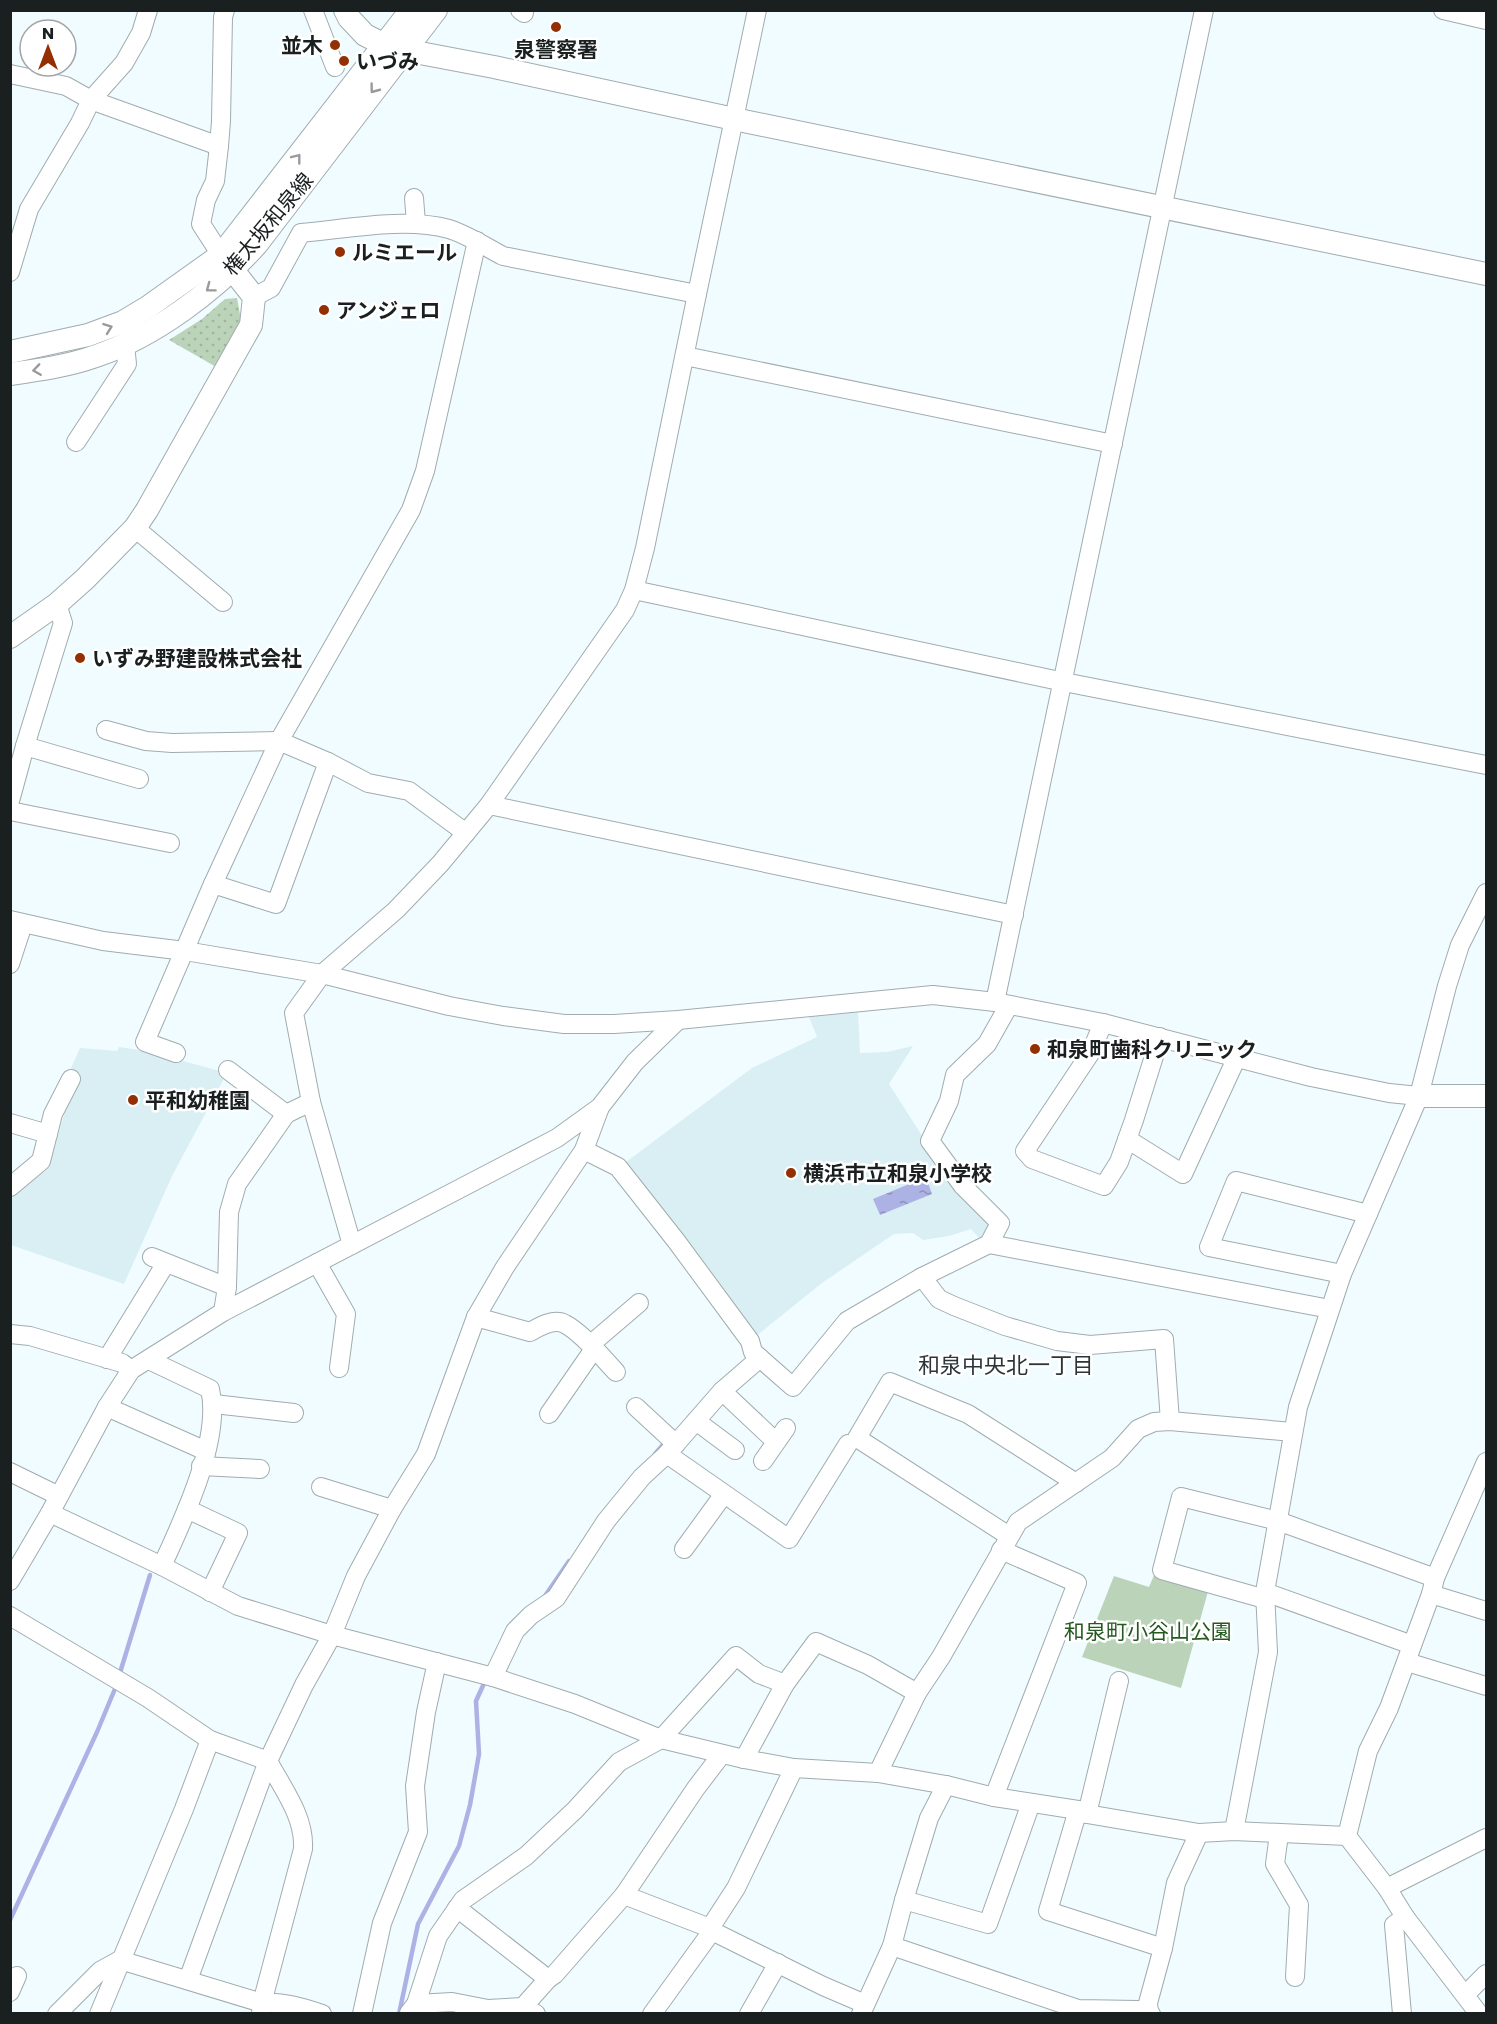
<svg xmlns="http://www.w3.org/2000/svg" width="1497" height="2024" viewBox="0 0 1497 2024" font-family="Poppins,'Noto Sans JP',sans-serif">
	<defs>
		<pattern id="grass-dots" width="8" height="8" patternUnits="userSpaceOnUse" patternTransform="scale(1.5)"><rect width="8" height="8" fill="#bbd3b8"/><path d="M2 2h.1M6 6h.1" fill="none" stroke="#a0b59e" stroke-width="1.8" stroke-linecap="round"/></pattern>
		<pattern id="water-ripples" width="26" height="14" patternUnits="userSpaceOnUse" patternTransform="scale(1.5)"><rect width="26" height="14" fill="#adb2e5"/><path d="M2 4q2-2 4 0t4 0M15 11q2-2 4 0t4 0" fill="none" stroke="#8c90b9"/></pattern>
	</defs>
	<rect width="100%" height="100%" fill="#f0fcff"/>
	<g fill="#daeff4">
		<path d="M 858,1012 L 860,1053 L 887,1052 L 913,1046 L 889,1084 L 926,1142 L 991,1223 L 981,1240 L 971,1229 L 949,1236 L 923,1240 L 913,1233 L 894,1234 L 822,1283 L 755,1337 L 626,1162 L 752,1068 L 817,1037 L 809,1017 Z"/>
		<path d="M 119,1047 L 146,1051 L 227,1073 L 172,1176 L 124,1284 L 11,1245 L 11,1196 L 47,1170 L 76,1077 L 68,1075 L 80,1048 L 117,1051 Z"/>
	</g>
	<path fill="url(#grass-dots)" d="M 237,298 L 241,320 L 218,368 L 169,340 L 202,319 L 225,299 Z"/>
	<path fill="#bbd3b8" d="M 1155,1573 L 1209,1588 L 1181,1688 L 1082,1657 L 1114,1576 L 1149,1587 Z"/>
	<path fill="url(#water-ripples)" d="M 926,1177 L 932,1194 L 880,1215 L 873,1199 Z"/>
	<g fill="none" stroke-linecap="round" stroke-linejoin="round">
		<g stroke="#adb2e5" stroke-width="4.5">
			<path d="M 655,1454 L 667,1440"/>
			<path d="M 545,1596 L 569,1561"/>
			<path d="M 119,1676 L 150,1575"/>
			<path d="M 10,1920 L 97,1732 L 117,1684"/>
			<path d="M 399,2014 L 418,1924 L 459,1846 L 470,1805 L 479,1754 L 476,1701 L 486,1679"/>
		</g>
		<defs>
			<g id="minor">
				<path d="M 313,10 L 335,67"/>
				<path d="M 520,10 L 524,13"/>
				<path d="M 1443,10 L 1486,20"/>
				<path d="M 10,74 L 66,86 L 91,100 L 219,146"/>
				<path d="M 414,198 L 416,223"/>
				<path d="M 221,255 L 201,224 L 206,200 L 215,181 L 219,146 L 221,121 L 223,17 L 225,10"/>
				<path d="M 10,272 L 29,209 L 80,123 L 91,100 L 124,63 L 141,33 L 148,10"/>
				<path d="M 254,297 L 271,288 L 301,233 C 347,229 404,217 449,229 C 468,235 486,247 503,256 L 697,294"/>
				<path d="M 685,356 L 1113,444"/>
				<path d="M 76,442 L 127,364 L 125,345"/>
				<path d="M 135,528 L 223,602"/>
				<path d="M 634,590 L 1064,682 L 1486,765"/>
				<path d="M 106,730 L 146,741 L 172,743 L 279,741 L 328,762 L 368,783 L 409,791 L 466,833"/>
				<path d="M 25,746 L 139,779"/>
				<path d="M 10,801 L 25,746 L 63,623 L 57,604"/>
				<path d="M 489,805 L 1014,915"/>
				<path d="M 10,811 L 170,843"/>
				<path d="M 213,884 L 276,904 L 328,762"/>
				<path d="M 10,920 L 103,941 L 185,951 L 322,974 L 449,1006 L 503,1016 L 564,1024 L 614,1024 L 678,1020 L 933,995 L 995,1002 L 1103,1023 L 1311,1077 L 1389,1093 L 1419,1096"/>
				<path d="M 10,964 L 23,924"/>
				<path d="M 995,1002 L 1204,10"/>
				<path d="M 1103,1023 L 1091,1052 L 1025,1151 L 1032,1159 L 1104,1186 L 1119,1162 L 1134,1120 L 1160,1037"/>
				<path d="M 176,1053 L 145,1042 L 213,884 L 279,741 L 411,510 L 425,471 L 477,241"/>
				<path d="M 228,1070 L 286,1114"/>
				<path d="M 10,1123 L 48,1134"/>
				<path d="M 1127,1139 L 1183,1174 L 1237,1057"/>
				<path d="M 584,1150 L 618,1167 L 677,1242 L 750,1341 L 753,1352 L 793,1387 L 847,1321 L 922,1277 L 989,1244 L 1000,1223 L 963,1186 L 930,1141 L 949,1101 L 955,1075 L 987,1044 L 1009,1005"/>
				<path d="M 10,1187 L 41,1161 L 53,1114 L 71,1079"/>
				<path d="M 989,1244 L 1330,1309"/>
				<path d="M 352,1245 L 311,1102 L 294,1013 L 322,974 L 396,910 L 440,864 L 489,805 L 625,610 L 634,590 L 645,548 L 697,294 L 757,10"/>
				<path d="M 152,1257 L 227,1287"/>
				<path d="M 317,1263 L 346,1314 L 339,1368"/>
				<path d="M 1342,1274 L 1209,1247 L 1236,1181 L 1368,1214"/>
				<path d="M 922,1277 L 939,1299 L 954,1306 L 1005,1326 L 1057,1341 L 1090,1345 L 1164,1339 L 1170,1421"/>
				<path d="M 223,1312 L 227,1287 L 229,1212 L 237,1184 L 286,1114 L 311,1102"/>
				<path d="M 476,1317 L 530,1332 C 540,1326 554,1318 565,1324 C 581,1332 603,1358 616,1372"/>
				<path d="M 10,1334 L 30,1336 L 122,1363 L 131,1370"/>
				<path d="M 591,1344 L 639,1303"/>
				<path d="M 107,1359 L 166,1263"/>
				<path d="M 149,1360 L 210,1389 C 222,1439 183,1520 162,1566"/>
				<path d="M 722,1391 L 775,1441"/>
				<path d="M 214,1404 L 294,1413"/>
				<path d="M 107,1407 L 206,1451"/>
				<path d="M 636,1407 L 676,1444"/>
				<path d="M 549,1414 L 594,1349"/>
				<path d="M 696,1421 L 735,1450"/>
				<path d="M 667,1454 L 789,1539 L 848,1444"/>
				<path d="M 763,1461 L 786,1428"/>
				<path d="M 201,1466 L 260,1469"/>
				<path d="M 10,1472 L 59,1496"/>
				<path d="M 321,1487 L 392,1509"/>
				<path d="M 187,1509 L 238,1533 L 210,1592"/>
				<path d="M 50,1513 L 162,1566 L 238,1606 L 332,1635 L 493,1677 L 575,1704 L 661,1739 L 744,1759 L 794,1768 L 878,1773 L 946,1785 L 994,1797 L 1078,1810 L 1087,1814 L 1199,1833 L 1234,1831 L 1347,1836"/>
				<path d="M 1009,1536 L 857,1438 L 890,1382 L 968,1414 L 1076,1483"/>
				<path d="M 684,1549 L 724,1494"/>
				<path d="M 10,1581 L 50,1513 L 107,1407 L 131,1370 L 223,1312 L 557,1138 L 600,1107 L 635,1062 L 678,1020"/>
				<path d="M 1265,1592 L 1412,1645"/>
				<path d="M 1431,1594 L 1486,1611"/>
				<path d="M 1265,1599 L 1162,1570 L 1181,1497 L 1278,1521 L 1435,1578"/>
				<path d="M 10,1616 L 148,1698 L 210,1740 L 268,1761 L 188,1980"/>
				<path d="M 1407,1662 L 1486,1686"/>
				<path d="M 493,1677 L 515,1631 L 531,1615 L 556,1598 L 606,1521 L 642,1477 L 667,1454 L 722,1391 L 760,1358"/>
				<path d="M 744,1759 L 785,1684 L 816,1642 L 868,1665 L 917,1693"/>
				<path d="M 878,1773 L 917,1693 L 941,1657 L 1018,1522 L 1112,1458 L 1138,1429 L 1154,1422 L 1170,1421 L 1293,1432"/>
				<path d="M 994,1797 L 1077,1583 L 1001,1550"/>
				<path d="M 1078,1810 L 1048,1911 L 1163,1948"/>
				<path d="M 1087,1814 L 1119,1681"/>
				<path d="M 1234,1831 L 1268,1652 L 1265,1592 L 1298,1407 L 1342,1274 L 1419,1096 L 1447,986 L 1460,945 L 1486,893"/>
				<path d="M 1279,1834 L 1275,1864 L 1299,1905 L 1295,1977"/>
				<path d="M 1347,1836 L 1368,1751 L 1389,1708 L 1431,1594 L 1435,1578 L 1486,1462"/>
				<path d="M 1347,1836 L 1387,1888 L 1405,1917 L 1479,2014"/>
				<path d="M 1387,1888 L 1486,1838"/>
				<path d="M 624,1895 L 710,1928"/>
				<path d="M 904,1900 L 988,1924 L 1031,1803"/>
				<path d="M 457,1908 L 548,1979"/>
				<path d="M 712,1931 L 823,1986 L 865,2004"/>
				<path d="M 892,1946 L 1078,2009 L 1137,2010 L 1151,2014"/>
				<path d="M 10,1992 L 17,1976"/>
				<path d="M 1465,1995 L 1486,1974"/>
				<path d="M 416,2004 L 438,1936 L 463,1900 L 526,1856 L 575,1810 L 619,1762 L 661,1739 L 736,1656 L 759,1674 L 785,1684"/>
				<path d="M 523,2007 L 548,1979 L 555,1974 L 624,1895 L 696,1788 L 722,1754"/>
				<path d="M 409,2013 L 416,2004 L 452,2002 L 488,2009 L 523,2007 L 536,2014"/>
				<path d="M 57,2014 L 100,1971 L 120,1960 L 262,2003 C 282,2001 303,2007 322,2014"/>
				<path d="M 99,2014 L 184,1809 L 210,1740"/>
				<path d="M 261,2014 L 262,2003 L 303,1849 C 305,1817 283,1789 268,1761 L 304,1685 L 332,1635 L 356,1576 L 392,1509 L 426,1454 L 476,1317 L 505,1267 L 584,1150 L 600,1107"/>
				<path d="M 362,2014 L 382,1923 L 418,1832 L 415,1786 L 426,1712 L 437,1662"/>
				<path d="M 652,2014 L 712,1931 L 710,1928 L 736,1888 L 794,1768"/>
				<path d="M 749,2014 L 778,1963"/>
				<path d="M 861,2014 L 892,1946 L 904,1900 L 929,1818 L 946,1785"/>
				<path d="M 1149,2014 L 1148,2003 L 1163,1948 L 1176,1883 L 1199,1833"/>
				<path d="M 1402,2014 L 1394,1925 L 1405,1917"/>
			</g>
			<g id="tertiary">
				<path d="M 345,10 L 349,18 L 365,35 L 383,44 L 404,50 L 494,67 L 734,119 L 1486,274"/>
				<path d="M 10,352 L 88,335 L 123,322 L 148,307 L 221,255 L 411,10"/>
				<path d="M 10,374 C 39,370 68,366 96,356 C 155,336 216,290 257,244 L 436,10"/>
				<path d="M 10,637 L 57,604 L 85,579 L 135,528 L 147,510 L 251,325 L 254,297 L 225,260"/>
				<path d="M 1419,1096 L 1486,1096"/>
			</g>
		</defs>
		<use href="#minor" stroke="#a0acae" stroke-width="20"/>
		<use href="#tertiary" stroke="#a0acae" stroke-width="24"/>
		<use href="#minor" stroke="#fff" stroke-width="18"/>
		<use href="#tertiary" stroke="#fff" stroke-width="22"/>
	</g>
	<defs><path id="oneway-chevron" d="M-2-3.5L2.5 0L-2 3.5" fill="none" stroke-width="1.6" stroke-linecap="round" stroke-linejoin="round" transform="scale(1.5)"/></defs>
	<g stroke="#989a9b">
		<use href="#oneway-chevron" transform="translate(374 89) rotate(127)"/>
		<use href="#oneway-chevron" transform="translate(297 158) rotate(-52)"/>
		<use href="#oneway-chevron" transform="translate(210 288) rotate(143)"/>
		<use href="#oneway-chevron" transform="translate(108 328) rotate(-20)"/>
		<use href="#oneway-chevron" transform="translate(37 370) rotate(172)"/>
	</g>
	<g fill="#942f02" stroke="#fff" stroke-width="2">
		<circle cx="556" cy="27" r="6"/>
		<circle cx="335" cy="45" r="6"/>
		<circle cx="344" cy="61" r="6"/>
		<circle cx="340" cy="252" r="6"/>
		<circle cx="324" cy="310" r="6"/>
		<circle cx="80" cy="658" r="6"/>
		<circle cx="1035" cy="1049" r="6"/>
		<circle cx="133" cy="1100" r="6"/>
		<circle cx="791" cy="1173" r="6"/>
	</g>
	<g text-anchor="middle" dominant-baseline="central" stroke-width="5" stroke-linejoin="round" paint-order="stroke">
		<g font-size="21" font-weight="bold" fill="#1a1f20" stroke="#fff" text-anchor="start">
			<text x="323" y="45" text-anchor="end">並木</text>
			<text x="556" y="49" text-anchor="middle">泉警察署</text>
			<text x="356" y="61">いづみ</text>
			<text x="352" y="252">ルミエール</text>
			<text x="336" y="310">アンジェロ</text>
			<text x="92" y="658">いずみ野建設株式会社</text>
			<text x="1047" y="1049">和泉町歯科クリニック</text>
			<text x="145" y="1100">平和幼稚園</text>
			<text x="803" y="1173">横浜市立和泉小学校</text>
		</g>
		<g font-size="21" fill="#1a1f20" stroke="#fff">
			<text transform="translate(268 224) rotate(-50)">権太坂和泉線</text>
		</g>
		<g font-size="21" fill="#245920" stroke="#fff">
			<text x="1148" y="1631">和泉町小谷山公園</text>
		</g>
		<g font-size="22" fill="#2c3537" stroke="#fff">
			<text x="1006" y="1365">和泉中央北一丁目</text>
		</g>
	</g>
	<rect width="1497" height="2024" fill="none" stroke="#1a1f20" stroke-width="24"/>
	<g transform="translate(48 48)"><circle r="28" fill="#ffffff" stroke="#a3a5a6" stroke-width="1.5"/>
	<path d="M0-4.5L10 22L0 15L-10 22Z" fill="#942f02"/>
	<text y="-9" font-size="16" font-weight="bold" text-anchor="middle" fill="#1a1f20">N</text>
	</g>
</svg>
